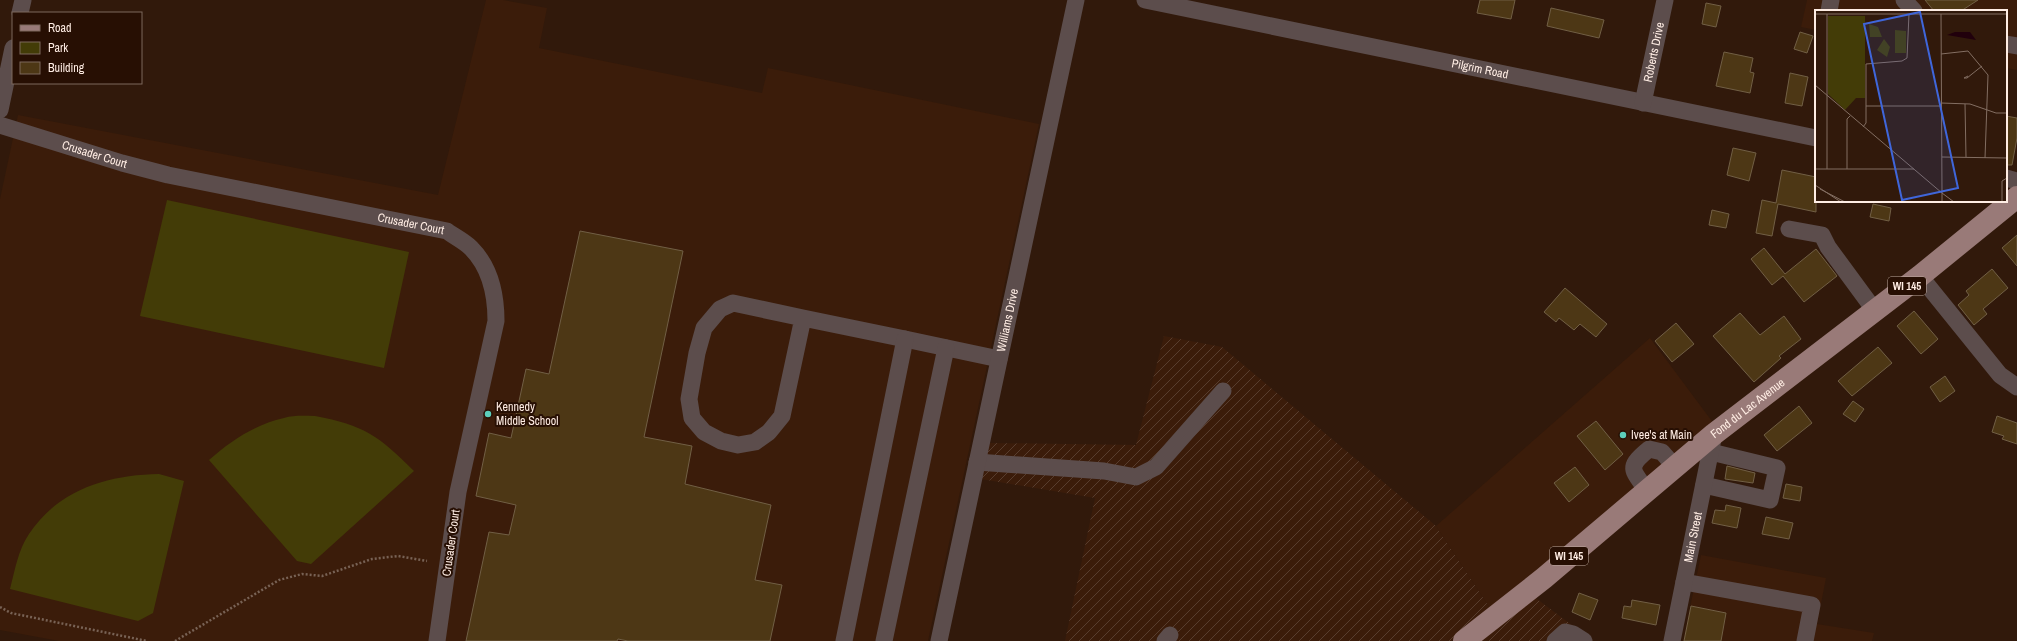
<svg xmlns="http://www.w3.org/2000/svg" width="2017" height="641" viewBox="0 0 2017 641" font-family="'Archivo Narrow',sans-serif">
	<defs>
		<pattern id="industrial-furrows" width="10" height="10" patternUnits="userSpaceOnUse"><rect width="10" height="10" fill="#3b1c0a"/><path d="M-1 1l2-2M0 10L10 0M9 11l2-2" fill="none" stroke="#583d2e"/></pattern>
	</defs>
	<rect width="100%" height="100%" fill="#31190b"/>
	<g fill="#3b1c0a">
		<path d="M 486,0 L 503,0 L 547,8 L 539,48 L 762,93 L 768,68 L 1039,124 L 928,641 L 59,641 L 0,630 L 0,199 L 18,115 L 438,195 Z"/>
		<path d="M 1807,0 L 2017,0 L 2017,70 L 2006,68 L 2006,11 L 1816,11 L 1816,30 L 1801,27 Z"/>
		<path d="M 1650,338 L 1714,424 L 1491,610 L 1436,526 Z"/>
		<path d="M 1701,555 L 1826,578 L 1817,624 L 1874,633 L 1872,641 L 1683,641 Z"/>
	</g>
	<g fill="url(#industrial-furrows)">
		<path d="M 1164,336 L 1222,347 L 1436,526 L 1491,610 L 1451,641 L 1065,641 L 1095,498 L 981,479 L 989,443 L 1136,445 Z"/>
		<path d="M 1533,596 L 1593,641 L 1476,641 Z"/>
	</g>
	<g fill="#433c07">
		<path d="M 167,200 L 409,252 L 384,368 L 140,316 Z"/>
		<path d="M 315,416 C 364,425 379,436 414,471 L 311,564 L 297,561 L 209,460 C 232,440 254,425 284,418 C 294,415 305,416 315,416 Z"/>
		<path d="M 159,474 L 184,481 L 153,613 L 138,621 L 10,589 C 15,570 18,550 29,534 C 59,489 108,475 159,474 Z"/>
	</g>
	<g fill="#4d3715" stroke="#715f45">
		<path d="M 1480,0 L 1515,0 L 1511,19 L 1477,13 Z"/>
		<path d="M 1925,0 L 1978,0 L 1961,11 L 1934,11 Z"/>
		<path d="M 1706,3 L 1721,6 L 1716,27 L 1702,24 Z"/>
		<path d="M 1551,8 L 1604,20 L 1599,38 L 1547,26 Z"/>
		<path d="M 1800,32 L 1813,36 L 1807,53 L 1794,49 Z"/>
		<path d="M 1724,52 L 1753,58 L 1750,72 L 1754,73 L 1750,93 L 1716,86 Z"/>
		<path d="M 1790,73 L 1808,77 L 1802,106 L 1785,103 Z"/>
		<path d="M 2006,116 L 2017,118 L 2017,138 L 2012,165 L 2006,165 Z"/>
		<path d="M 1733,148 L 1756,153 L 1749,181 L 1727,175 Z"/>
		<path d="M 1782,170 L 1816,177 L 1816,212 L 1778,204 L 1772,236 L 1756,233 L 1762,200 L 1776,203 Z"/>
		<path d="M 1873,204 L 1891,208 L 1889,221 L 1870,217 Z"/>
		<path d="M 1712,210 L 1729,214 L 1726,228 L 1709,225 Z"/>
		<path d="M 580,231 L 683,251 L 644,437 L 692,446 L 685,484 L 771,505 L 755,580 L 782,585 L 770,641 L 628,641 L 618,639 L 617,641 L 466,641 L 489,532 L 509,535 L 516,505 L 476,496 L 489,433 L 511,438 L 526,369 L 549,374 Z"/>
		<path d="M 2017,235 L 2017,266 L 2002,248 Z"/>
		<path d="M 1764,248 L 1785,274 L 1816,249 L 1837,276 L 1804,302 L 1783,276 L 1772,285 L 1751,259 Z"/>
		<path d="M 1992,269 L 2008,288 L 1983,309 L 1987,314 L 1974,325 L 1958,305 L 1969,295 L 1966,291 Z"/>
		<path d="M 1565,288 L 1607,324 L 1596,337 L 1580,324 L 1574,330 L 1559,318 L 1556,322 L 1544,312 Z"/>
		<path d="M 1914,311 L 1938,339 L 1921,354 L 1897,326 Z"/>
		<path d="M 1740,313 L 1760,335 L 1784,316 L 1801,339 L 1779,356 L 1781,358 L 1754,382 L 1713,336 Z"/>
		<path d="M 1676,323 L 1694,344 L 1672,362 L 1655,341 Z"/>
		<path d="M 1878,347 L 1892,363 L 1852,396 L 1838,381 Z"/>
		<path d="M 1945,376 L 1955,391 L 1940,402 L 1930,387 Z"/>
		<path d="M 1853,401 L 1864,409 L 1855,422 L 1843,414 Z"/>
		<path d="M 1799,406 L 1812,423 L 1777,451 L 1764,435 Z"/>
		<path d="M 1997,416 L 2017,423 L 2017,444 L 2002,439 L 2004,436 L 1992,432 Z"/>
		<path d="M 1596,421 L 1623,454 L 1605,470 L 1577,436 Z"/>
		<path d="M 1727,466 L 1755,473 L 1753,483 L 1725,479 Z"/>
		<path d="M 1575,467 L 1589,485 L 1569,502 L 1554,483 Z"/>
		<path d="M 1786,484 L 1802,487 L 1800,501 L 1783,498 Z"/>
		<path d="M 1726,505 L 1741,508 L 1737,528 L 1712,523 L 1715,510 L 1725,511 Z"/>
		<path d="M 1766,517 L 1793,523 L 1789,539 L 1762,534 Z"/>
		<path d="M 1579,593 L 1598,600 L 1590,620 L 1572,612 Z"/>
		<path d="M 1632,600 L 1660,605 L 1656,625 L 1622,618 L 1624,606 L 1631,607 Z"/>
		<path d="M 1691,606 L 1726,613 L 1721,641 L 1684,641 Z"/>
	</g>
	<g fill="none" stroke-linecap="round" stroke-linejoin="round">
		<g stroke="#786255" stroke-width="2.5" stroke-dasharray="2 2" stroke-linecap="butt">
			<path d="M 0,607 L 11,613 L 147,641"/>
			<path d="M 175,641 L 279,580 L 302,574 L 322,576 L 372,559 L 398,556 L 427,561"/>
		</g>
		<g stroke="#5c4d4c" stroke-width="17">
			<path id="s1" d="M 1145,0 L 1816,138"/>
			<path d="M 1904,0 L 1914,11"/>
			<path d="M 1829,11 L 1831,0"/>
			<path d="M 20,13 L 23,0"/>
			<path d="M 2006,44 L 2017,46"/>
			<path id="s2" d="M 1643,103 L 1665,0"/>
			<path d="M 0,110 L 13,48"/>
			<path id="s3" d="M 0,125 L 122,163 L 168,175 L 447,231 C 455,237 464,241 471,248 C 490,267 496,295 496,321 L 458,492 L 437,641"/>
			<path d="M 2006,178 L 2017,181"/>
			<path d="M 1789,229 L 1822,235 L 1828,247 L 1875,311"/>
			<path d="M 1920,276 L 2000,375 L 2017,387"/>
			<path d="M 803,318 L 782,416 L 769,432 L 755,442 L 738,445 L 721,441 L 704,432 L 692,418 L 689,399 L 697,353 L 704,328 L 720,309 L 733,303 L 803,318 L 905,339 L 999,359"/>
			<path d="M 977,462 L 1104,471 L 1136,477 L 1156,467 L 1223,391"/>
			<path d="M 1704,485 L 1770,500 L 1777,468 L 1711,452"/>
			<path d="M 1647,491 C 1632,469 1626,468 1649,449 L 1662,452 L 1675,467"/>
			<path d="M 1684,582 L 1812,605 L 1805,641"/>
			<path d="M 844,641 L 905,339"/>
			<path d="M 884,641 L 946,348"/>
			<path id="s4" d="M 939,641 L 1076,0"/>
			<path d="M 1165,641 L 1170,635"/>
			<path d="M 1555,641 L 1565,632 L 1573,634 L 1584,641"/>
			<path id="s5" d="M 1672,641 L 1714,434"/>
		</g>
		<path stroke="#997a78" stroke-width="22" id="s6" d="M 1464,641 L 1544,578 L 1714,434 L 1920,276 L 2017,197"/>
	</g>
	<g fill="#5ccebb" stroke="#270f03" stroke-width="1.5">
		<circle cx="488" cy="414" r="4"/>
		<circle cx="1623" cy="435" r="4"/>
	</g>
	<g text-anchor="middle" dominant-baseline="central" stroke-width="4" stroke-linejoin="round" paint-order="stroke">
		<g fill="#270f03" stroke="#beaaa0" stroke-width="1">
			<rect x="1888" y="277" width="38" height="18" rx="3"/>
			<rect x="1550" y="547" width="38" height="18" rx="3"/>
		</g>
		<g font-size="11" font-weight="bold" fill="#ffede4">
			<text x="1907" y="286">WI 145</text>
			<text x="1569" y="556">WI 145</text>
		</g>
		<g font-size="12" fill="#ffede4" stroke="#270f03">
			<text stroke="none"><textPath href="#s2" startOffset="52">Roberts Drive</textPath></text>
			<text stroke="none"><textPath href="#s1" startOffset="342">Pilgrim Road</textPath></text>
			<text stroke="none"><textPath href="#s3" startOffset="99">Crusader Court</textPath></text>
			<text stroke="none"><textPath href="#s3" startOffset="423">Crusader Court</textPath></text>
			<text stroke="none"><textPath href="#s4" startOffset="328">Williams Drive</textPath></text>
			<text stroke="none"><textPath href="#s6" startOffset="367">Fond du Lac Avenue</textPath></text>
			<text stroke="none"><textPath href="#s5" startOffset="106">Main Street</textPath></text>
			<text transform="translate(451 543) rotate(-82)">Crusader Court</text>
		</g>
		<g font-size="12" fill="#ffede4" stroke="#270f03" text-anchor="start">
			<text x="496" y="407">Kennedy<tspan x="496" dy="14">Middle School</tspan></text>
			<text x="1631" y="435">Ivee's at Main</text>
		</g>
	</g>
	<g transform="translate(1815 10)">
		<rect width="192" height="192" fill="#31190b"/>
		<path d="M 13,6 L 50,6 L 50,88 L 41,88 L 30,100 L 13,84 ZM 54,14 L 63,17 L 67,27 L 55,27 ZM 80,20 L 91,21 L 91,43 L 80,43 ZM 69,29 L 75,37 L 72,47 L 62,40 Z" fill="#433c07"/>
		<path d="M 140,22 L 155,22 L 161,30 L 132,25 Z" fill="#21000c"/>
		<path fill="none" stroke="#836e62" stroke-width="1" d="M 0,4 L 192,4M 12,4 L 12,159M 126,4 L 127,183 L 139,192M 126,44 L 153,41 L 173,65 L 170,148M 153,66 L 149,68 L 152,68 L 167,56M 0,75 L 127,183 L 127,192M 126,93 L 155,94 L 181,103 L 192,103M 150,94 L 151,147M 51,96 L 126,96M 48,117 L 51,113 L 51,54 L 87,51 L 92,48 L 94,4M 127,147 L 192,148M 0,159 L 99,159M 32,159 L 32,109 L 35,106M 0,175 L 26,192M 5,179 L 30,192M 187,192 L 187,171 L 192,168"/>
		<path fill="#3f66da" fill-opacity="0.15" stroke="#3f66da" stroke-width="2" d="M 105,2 L 143,178 L 87,190 L 49,14 Z"/>
		<rect width="192" height="192" fill="none" stroke="#ffede4" stroke-width="2"/>
	</g>
	<rect x="12" y="12" width="130" height="72" fill="#270f03" stroke="#7d685d"/>
	<rect x="20" y="25" width="20" height="6" fill="#997a78" stroke="#7d685d"/>
	<text x="48" y="32" font-size="12" fill="#ffede4">Road</text>
	<rect x="20" y="42" width="20" height="12" fill="#433c07" stroke="#7d685d"/>
	<text x="48" y="52" font-size="12" fill="#ffede4">Park</text>
	<rect x="20" y="62" width="20" height="12" fill="#4d3715" stroke="#7d685d"/>
	<text x="48" y="72" font-size="12" fill="#ffede4">Building</text>
</svg>
